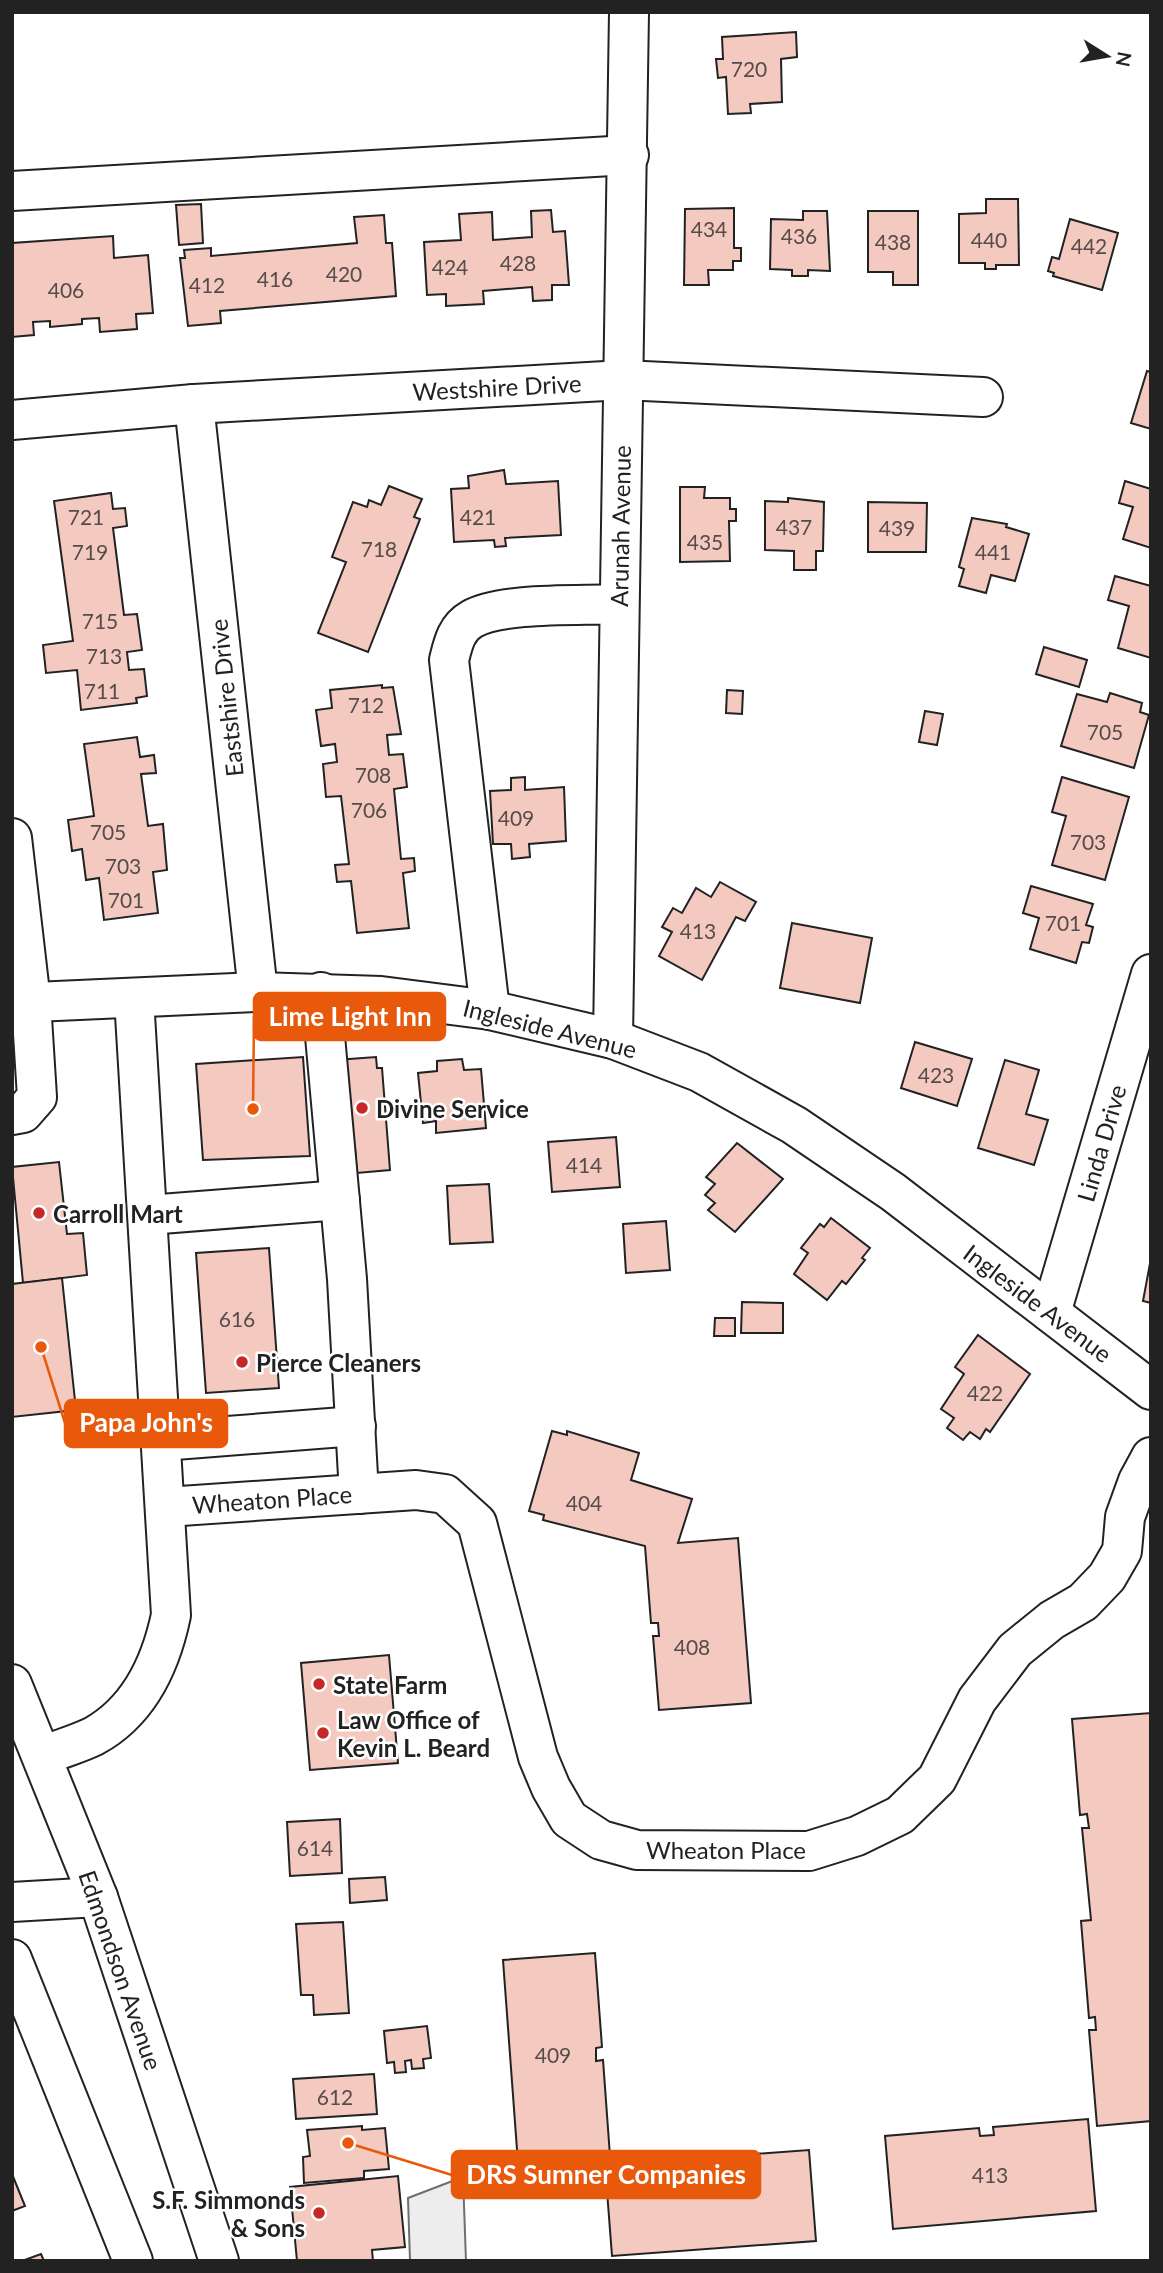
<svg xmlns="http://www.w3.org/2000/svg" width="1163" height="2273" viewBox="0 0 1163 2273" font-family="Lato,sans-serif">
	<rect width="100%" height="100%" fill="#fff"/>
	<path fill="#ededed" stroke="#6f6f6f" stroke-width="2" d="M 463,2177 L 466,2261 L 410,2261 L 408,2198 Z"/>
	<g fill="#f3c9c0" stroke="#222" stroke-width="2">
		<path d="M 796,32 L 797,57 L 781,59 L 782,102 L 750,104 L 751,113 L 728,114 L 726,77 L 718,78 L 716,59 L 723,59 L 722,37 Z"/>
		<path d="M 986,199 L 1018,199 L 1019,265 L 996,265 L 996,269 L 985,269 L 985,263 L 959,263 L 959,214 L 986,213 Z"/>
		<path d="M 201,204 L 203,243 L 179,245 L 176,205 Z"/>
		<path d="M 734,208 L 734,248 L 741,248 L 741,261 L 733,261 L 733,270 L 708,270 L 709,285 L 684,285 L 685,209 Z"/>
		<path d="M 551,210 L 553,232 L 565,231 L 569,285 L 552,285 L 552,300 L 533,301 L 532,287 L 483,291 L 484,304 L 446,306 L 446,294 L 427,295 L 424,242 L 461,240 L 459,214 L 492,212 L 493,240 L 532,237 L 531,211 Z"/>
		<path d="M 803,211 L 827,211 L 830,271 L 808,270 L 808,276 L 792,276 L 792,270 L 770,269 L 771,219 L 803,220 Z"/>
		<path d="M 868,211 L 918,211 L 918,285 L 893,285 L 893,272 L 868,272 Z"/>
		<path d="M 384,215 L 386,243 L 392,243 L 396,296 L 220,311 L 221,323 L 188,326 L 180,258 L 185,258 L 184,250 L 211,248 L 211,256 L 357,243 L 354,217 Z"/>
		<path d="M 1070,219 L 1118,233 L 1102,290 L 1053,276 L 1054,273 L 1048,271 L 1052,257 L 1059,259 Z"/>
		<path d="M 113,236 L 114,258 L 148,255 L 153,313 L 136,314 L 137,329 L 100,332 L 99,318 L 82,319 L 82,324 L 50,327 L 50,321 L 33,322 L 34,335 L 12,337 L 12,243 Z"/>
		<path d="M 1147,371 L 1151,372 L 1151,429 L 1131,423 Z"/>
		<path d="M 504,470 L 506,484 L 558,481 L 561,535 L 505,538 L 506,546 L 495,547 L 494,540 L 454,542 L 451,489 L 469,488 L 468,476 Z"/>
		<path d="M 1125,481 L 1151,489 L 1151,548 L 1123,539 L 1133,507 L 1119,503 Z"/>
		<path d="M 389,486 L 422,499 L 414,517 L 420,519 L 368,652 L 318,633 L 346,562 L 332,557 L 353,502 L 367,507 L 369,500 L 381,505 Z"/>
		<path d="M 680,487 L 705,487 L 704,498 L 730,498 L 730,509 L 736,509 L 736,521 L 729,521 L 730,561 L 680,562 Z"/>
		<path d="M 111,493 L 113,509 L 125,508 L 127,526 L 113,528 L 124,615 L 137,614 L 142,650 L 127,652 L 129,670 L 144,669 L 147,696 L 136,698 L 137,703 L 81,710 L 77,670 L 46,673 L 43,645 L 73,641 L 54,501 Z"/>
		<path d="M 788,498 L 824,502 L 823,551 L 816,551 L 816,570 L 794,570 L 794,551 L 765,550 L 765,501 L 788,502 Z"/>
		<path d="M 868,502 L 927,503 L 926,552 L 868,552 Z"/>
		<path d="M 972,518 L 1007,524 L 1006,527 L 1029,534 L 1015,581 L 991,575 L 986,593 L 959,586 L 964,569 L 959,567 Z"/>
		<path d="M 1115,576 L 1151,586 L 1151,658 L 1118,648 L 1129,606 L 1108,600 Z"/>
		<path d="M 1044,647 L 1087,660 L 1079,687 L 1036,674 Z"/>
		<path d="M 382,685 L 382,688 L 393,687 L 401,734 L 387,735 L 389,755 L 403,754 L 407,787 L 394,789 L 401,859 L 414,858 L 415,871 L 403,873 L 409,928 L 357,933 L 351,881 L 337,882 L 335,865 L 349,864 L 341,796 L 326,797 L 323,764 L 337,762 L 335,744 L 321,746 L 316,710 L 332,708 L 330,690 Z"/>
		<path d="M 727,690 L 743,691 L 742,714 L 726,713 Z"/>
		<path d="M 1110,693 L 1142,703 L 1140,712 L 1149,715 L 1134,768 L 1061,746 L 1077,694 L 1107,702 Z"/>
		<path d="M 925,711 L 943,714 L 937,745 L 919,742 Z"/>
		<path d="M 137,737 L 140,757 L 154,755 L 156,773 L 141,774 L 148,826 L 163,824 L 167,870 L 153,872 L 158,913 L 104,920 L 99,878 L 86,880 L 82,849 L 72,851 L 68,820 L 94,816 L 84,744 Z"/>
		<path d="M 525,777 L 525,790 L 564,787 L 566,841 L 529,844 L 530,857 L 512,859 L 511,844 L 493,844 L 490,791 L 511,790 L 511,778 Z"/>
		<path d="M 1062,777 L 1129,797 L 1105,880 L 1052,865 L 1066,816 L 1052,812 Z"/>
		<path d="M 720,882 L 756,902 L 745,921 L 736,917 L 702,980 L 659,956 L 672,932 L 662,927 L 673,908 L 682,913 L 696,888 L 711,897 Z"/>
		<path d="M 1031,886 L 1093,904 L 1086,925 L 1093,927 L 1089,943 L 1082,942 L 1076,963 L 1030,949 L 1039,918 L 1023,913 Z"/>
		<path d="M 792,923 L 872,938 L 860,1003 L 780,988 Z"/>
		<path d="M 915,1042 L 972,1059 L 957,1106 L 901,1088 Z"/>
		<path d="M 303,1057 L 310,1156 L 203,1160 L 196,1064 Z"/>
		<path d="M 376,1057 L 377,1068 L 382,1068 L 390,1170 L 357,1173 L 355,1148 L 342,1149 L 336,1060 Z"/>
		<path d="M 462,1059 L 464,1070 L 481,1069 L 486,1128 L 436,1133 L 436,1121 L 423,1123 L 418,1073 L 437,1071 L 437,1061 Z"/>
		<path d="M 1005,1060 L 1039,1070 L 1026,1114 L 1048,1120 L 1034,1165 L 978,1148 Z"/>
		<path d="M 616,1137 L 620,1187 L 552,1192 L 548,1142 Z"/>
		<path d="M 737,1143 L 783,1179 L 735,1232 L 708,1210 L 715,1203 L 705,1195 L 715,1184 L 706,1177 Z"/>
		<path d="M 59,1162 L 67,1234 L 83,1233 L 87,1275 L 23,1283 L 12,1167 Z"/>
		<path d="M 489,1184 L 493,1242 L 450,1244 L 447,1186 Z"/>
		<path d="M 831,1218 L 870,1248 L 862,1258 L 865,1260 L 846,1284 L 842,1281 L 827,1300 L 794,1274 L 808,1253 L 801,1248 L 820,1224 L 824,1227 Z"/>
		<path d="M 666,1221 L 670,1270 L 626,1273 L 623,1224 Z"/>
		<path d="M 269,1248 L 279,1388 L 206,1393 L 196,1253 Z"/>
		<path d="M 1151,1258 L 1151,1303 L 1143,1301 Z"/>
		<path d="M 62,1278 L 76,1410 L 12,1417 L 12,1284 Z"/>
		<path d="M 742,1302 L 783,1303 L 783,1333 L 741,1333 Z"/>
		<path d="M 715,1318 L 735,1318 L 735,1336 L 714,1336 Z"/>
		<path d="M 978,1335 L 1030,1374 L 990,1432 L 986,1429 L 980,1439 L 970,1432 L 963,1440 L 947,1428 L 954,1418 L 941,1409 L 964,1374 L 955,1367 Z"/>
		<path d="M 552,1431 L 567,1435 L 567,1431 L 639,1453 L 631,1480 L 692,1499 L 678,1543 L 738,1538 L 751,1703 L 659,1710 L 653,1636 L 659,1636 L 658,1623 L 651,1623 L 645,1546 L 543,1520 L 544,1515 L 529,1511 Z"/>
		<path d="M 389,1655 L 398,1763 L 310,1770 L 301,1663 Z"/>
		<path d="M 1151,1713 L 1151,2121 L 1097,2126 L 1089,2030 L 1096,2030 L 1095,2017 L 1089,2018 L 1081,1921 L 1091,1920 L 1082,1828 L 1089,1828 L 1087,1814 L 1080,1815 L 1072,1719 Z"/>
		<path d="M 340,1819 L 342,1873 L 290,1876 L 287,1822 Z"/>
		<path d="M 385,1877 L 387,1900 L 350,1903 L 349,1879 Z"/>
		<path d="M 343,1922 L 349,2013 L 314,2015 L 313,1995 L 301,1995 L 296,1924 Z"/>
		<path d="M 595,1953 L 602,2047 L 596,2048 L 596,2061 L 603,2060 L 610,2156 L 518,2163 L 503,1960 Z"/>
		<path d="M 427,2026 L 431,2058 L 423,2059 L 424,2068 L 412,2069 L 411,2060 L 405,2061 L 406,2072 L 395,2073 L 394,2062 L 387,2063 L 384,2031 Z"/>
		<path d="M 374,2074 L 377,2114 L 296,2119 L 293,2079 Z"/>
		<path d="M 1088,2119 L 1096,2211 L 893,2229 L 885,2136 L 979,2128 L 980,2136 L 994,2135 L 993,2127 Z"/>
		<path d="M 362,2126 L 362,2130 L 385,2128 L 389,2169 L 364,2171 L 364,2178 L 304,2183 L 303,2157 L 310,2156 L 307,2130 Z"/>
		<path d="M 809,2150 L 816,2241 L 612,2256 L 605,2165 L 698,2158 L 699,2166 L 712,2165 L 712,2157 Z"/>
		<path d="M 12,2174 L 25,2206 L 12,2211 Z"/>
		<path d="M 398,2176 L 405,2247 L 372,2250 L 373,2261 L 297,2261 L 290,2187 Z"/>
		<path d="M 41,2254 L 44,2261 L 22,2261 Z"/>
	</g>
	<g fill="none" stroke-linecap="round" stroke-linejoin="round">
		<defs>
			<g id="minor">
				<path d="M 12,191 L 629,155"/>
				<path d="M 194,404 L 258,992"/>
				<path d="M 12,420 L 194,404 L 623,380 L 983,397"/>
				<path d="M 12,838 L 31,1002 L 37,1097 L 23,1113 L 12,1115"/>
				<path d="M 321,992 L 347,1279 L 359,1494"/>
				<path d="M 490,1010 L 449,660 C 453,644 456,628 472,619 C 502,602 581,606 618,604"/>
				<path d="M 613,1039 L 629,12"/>
				<path d="M 148,1215 L 340,1200"/>
				<path d="M 1051,1313 L 1151,974"/>
				<path d="M 162,1441 L 356,1426"/>
				<path d="M 166,1507 L 416,1490 L 445,1494 L 477,1523 L 538,1757 L 551,1788 L 569,1819 L 601,1840 L 637,1850 L 809,1851 L 857,1836 L 900,1815 L 937,1779 L 977,1700 L 1015,1650 L 1052,1620 L 1083,1602 L 1107,1577 L 1122,1551 L 1125,1517 L 1138,1481 L 1151,1457"/>
				<path d="M 43,1756 C 59,1749 78,1744 94,1736 C 139,1711 161,1663 171,1615 L 134,998"/>
				<path d="M 12,1902 L 98,1897"/>
				<path d="M 12,1959 L 133,2261"/>
			</g>
			<g id="major">
				<path d="M 12,1003 L 258,992 L 381,996 L 490,1010 L 613,1039 L 699,1072 L 794,1125 L 893,1192 L 1151,1390"/>
				<path d="M 12,1684 L 98,1897 L 219,2261"/>
			</g>
		</defs>
		<use href="#minor" stroke="#222" stroke-width="42"/>
		<use href="#major" stroke="#222" stroke-width="42"/>
		<use href="#minor" stroke="#fff" stroke-width="38"/>
		<use href="#major" stroke="#fff" stroke-width="38"/>
	</g>
	<g fill="#c62828" stroke="#fff" stroke-width="2.5">
		<circle cx="362" cy="1108" r="7"/>
		<circle cx="39" cy="1213" r="7"/>
		<circle cx="242" cy="1362" r="7"/>
		<circle cx="319" cy="1684" r="7"/>
		<circle cx="323" cy="1733" r="7"/>
		<circle cx="319" cy="2213" r="7"/>
	</g>
	<g text-anchor="middle" dominant-baseline="central" stroke-width="5" stroke-linejoin="round" paint-order="stroke">
		<g font-size="21" fill="#564c4a">
			<text x="749" y="68">720</text>
			<text x="709" y="228">434</text>
			<text x="799" y="235">436</text>
			<text x="989" y="239">440</text>
			<text x="893" y="241">438</text>
			<text x="1089" y="245">442</text>
			<text x="518" y="262">428</text>
			<text x="450" y="266">424</text>
			<text x="344" y="273">420</text>
			<text x="275" y="278">416</text>
			<text x="207" y="284">412</text>
			<text x="66" y="289">406</text>
			<text x="86" y="516">721</text>
			<text x="478" y="516">421</text>
			<text x="794" y="526">437</text>
			<text x="897" y="527">439</text>
			<text x="705" y="541">435</text>
			<text x="379" y="548">718</text>
			<text x="90" y="551">719</text>
			<text x="993" y="551">441</text>
			<text x="100" y="620">715</text>
			<text x="104" y="655">713</text>
			<text x="102" y="690">711</text>
			<text x="366" y="704">712</text>
			<text x="1105" y="731">705</text>
			<text x="373" y="774">708</text>
			<text x="369" y="809">706</text>
			<text x="516" y="817">409</text>
			<text x="108" y="831">705</text>
			<text x="1088" y="841">703</text>
			<text x="123" y="865">703</text>
			<text x="126" y="899">701</text>
			<text x="1063" y="922">701</text>
			<text x="698" y="930">413</text>
			<text x="936" y="1074">423</text>
			<text x="584" y="1164">414</text>
			<text x="237" y="1318">616</text>
			<text x="985" y="1392">422</text>
			<text x="584" y="1502">404</text>
			<text x="692" y="1646">408</text>
			<text x="315" y="1847">614</text>
			<text x="553" y="2054">409</text>
			<text x="335" y="2096">612</text>
			<text x="990" y="2174">413</text>
		</g>
		<g font-size="24" fill="#222" stroke="#fff">
			<text transform="translate(497 387) rotate(-3)">Westshire Drive</text>
			<text transform="translate(620 526) rotate(-89)">Arunah Avenue</text>
			<text transform="translate(226 698) rotate(-96)">Eastshire Drive</text>
			<text transform="translate(550 1028) rotate(14)">Ingleside Avenue</text>
			<text transform="translate(1101 1143) rotate(-74)">Linda Drive</text>
			<text transform="translate(1038 1303) rotate(37)">Ingleside Avenue</text>
			<text transform="translate(272 1499) rotate(-4)">Wheaton Place</text>
			<text x="726" y="1849">Wheaton Place</text>
			<text transform="translate(121 1970) rotate(71)">Edmondson Avenue</text>
		</g>
		<g font-size="24" font-weight="bold" fill="#222" stroke="#fff" text-anchor="start">
			<text x="376" y="1108">Divine Service</text>
			<text x="53" y="1213">Carroll Mart</text>
			<text x="256" y="1362">Pierce Cleaners</text>
			<text x="333" y="1684">State Farm</text>
			<text x="337" y="1719">Law Office of<tspan x="337" dy="28">Kevin L. Beard</tspan></text>
			<text x="305" y="2199" text-anchor="end">S.F. Simmonds<tspan x="305" dy="28">&amp; Sons</tspan></text>
		</g>
	</g>
	<path fill="none" stroke="#e8590c" stroke-width="2.5" d="M253 1109L254 1016M41 1347L65 1423M348 2143L452 2175"/>
	<g fill="#e8590c" stroke="#fff" stroke-width="2.5">
		<circle cx="253" cy="1109" r="7"/>
		<circle cx="41" cy="1347" r="7"/>
		<circle cx="348" cy="2143" r="7"/>
	</g>
	<g fill="#e8590c" stroke="#e8590c" stroke-width="2.5">
		<rect x="254" y="993" width="191" height="47" rx="7"/>
		<rect x="65" y="1400" width="162" height="47" rx="7"/>
		<rect x="452" y="2151" width="308" height="47" rx="7"/>
	</g>
	<g font-size="26" text-anchor="middle" font-weight="bold" fill="#fff">
		<text x="350" y="1026">Lime Light Inn</text>
		<text x="146" y="1432">Papa John's</text>
		<text x="606" y="2184">DRS Sumner Companies</text>
	</g>
	<rect width="1163" height="2273" fill="none" stroke="#222222" stroke-width="28"/>
	<g transform="translate(1107 56) rotate(101)" stroke="#ffffff" stroke-width="5" paint-order="stroke">
	<path d="M0-5L12 26L0 18L-12 26Z" fill="#222222"/>
	<text y="-10" font-size="19" font-weight="bold" text-anchor="middle" fill="#222222">N</text>
	</g>
</svg>
